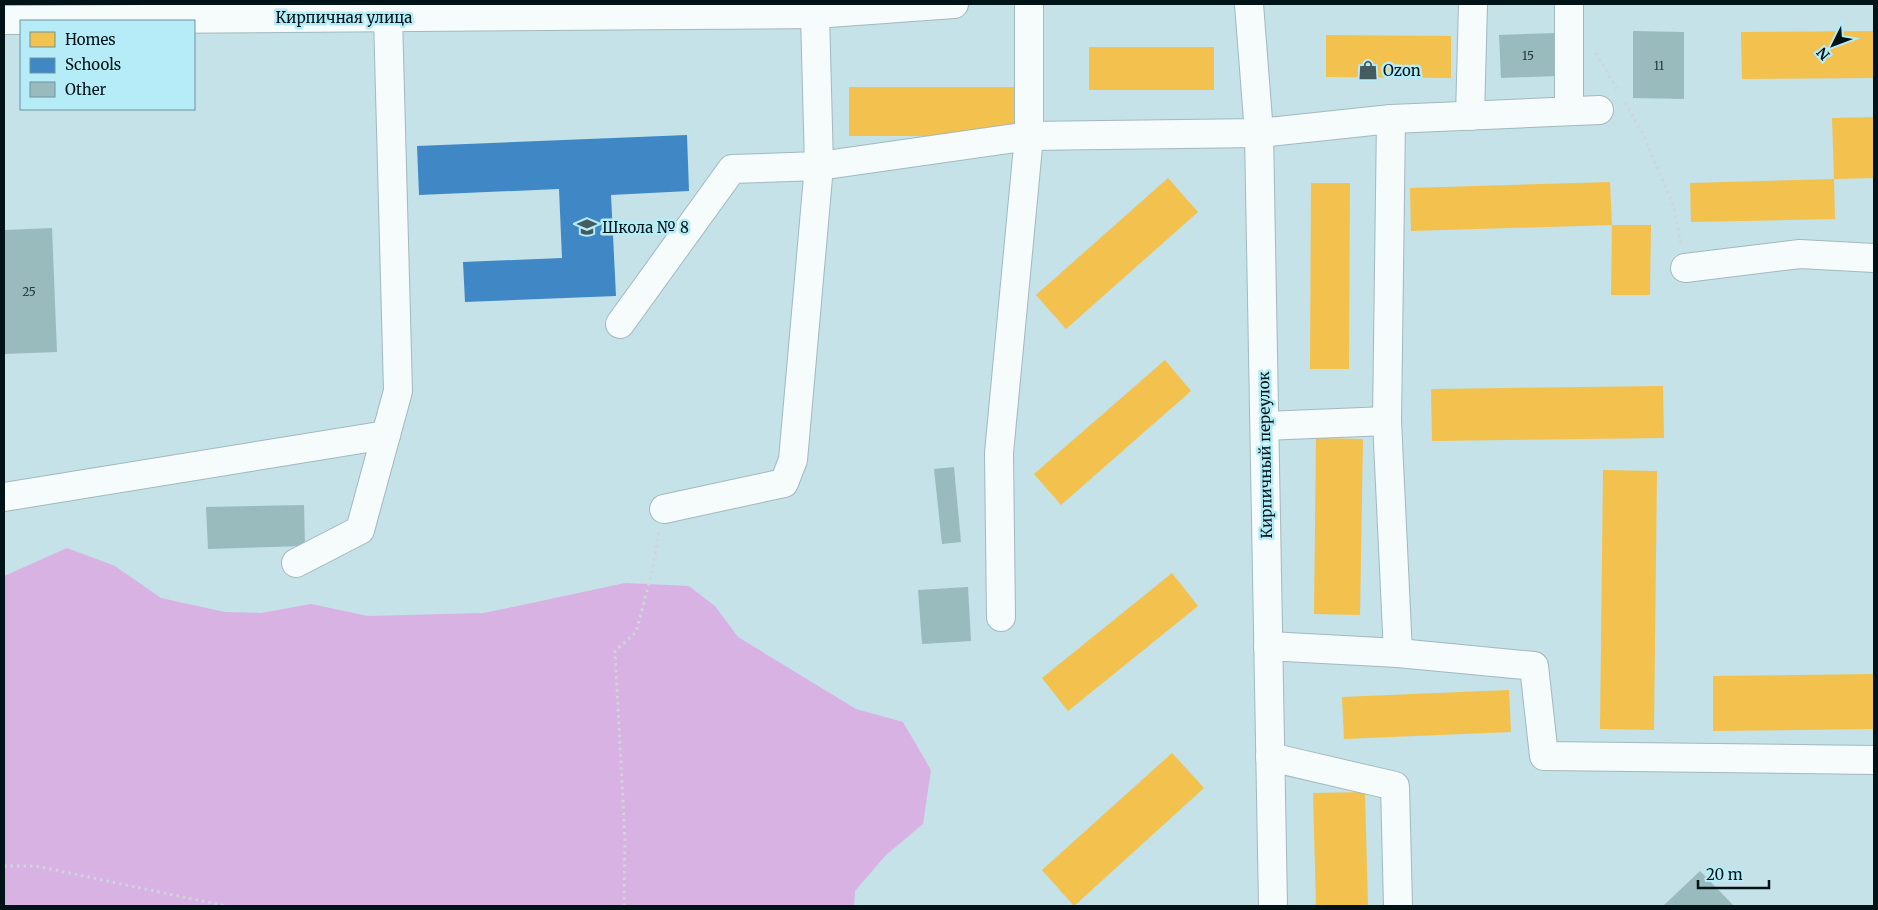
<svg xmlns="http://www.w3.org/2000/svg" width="1878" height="910" viewBox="0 0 1878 910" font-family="Merriweather,serif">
	<rect width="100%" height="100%" fill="#c4e2e8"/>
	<path fill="#d9b2e4" d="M 67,548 L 115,566 L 161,598 L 225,612 L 261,613 L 311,604 L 368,616 L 484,613 L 625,583 L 689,586 L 715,606 L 738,637 L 856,709 L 903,722 L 931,770 L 923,824 L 886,855 L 855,891 L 854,906 L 4,906 L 4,576 Z"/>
	<g fill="#f2c14e">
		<path d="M 1874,31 L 1874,78 L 1742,79 L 1741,32 Z"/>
		<path d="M 1326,35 L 1451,36 L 1451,78 L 1326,77 Z"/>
		<rect x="1089" y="47" width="125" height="43"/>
		<path d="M 849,87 L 1014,87 L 1015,136 L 849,136 Z"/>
		<path d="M 1874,117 L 1874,178 L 1834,179 L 1835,219 L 1691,222 L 1690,183 L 1834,179 L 1832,118 Z"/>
		<path d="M 1168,178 L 1198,212 L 1066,329 L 1036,295 Z"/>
		<path d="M 1610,182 L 1612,225 L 1411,231 L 1410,188 Z"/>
		<path d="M 1311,183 L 1350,183 L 1349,369 L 1310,369 Z"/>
		<path d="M 1612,225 L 1651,225 L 1650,295 L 1611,295 Z"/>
		<path d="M 1165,360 L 1191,391 L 1061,505 L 1034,474 Z"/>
		<path d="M 1663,386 L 1664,438 L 1432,441 L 1431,389 Z"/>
		<path d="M 1316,438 L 1363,439 L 1360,615 L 1314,614 Z"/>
		<path d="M 1603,470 L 1657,471 L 1654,730 L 1600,729 Z"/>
		<path d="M 1172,573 L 1198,606 L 1068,711 L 1042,678 Z"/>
		<path d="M 1874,674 L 1874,729 L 1713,731 L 1713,676 Z"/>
		<path d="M 1509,690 L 1511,732 L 1344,739 L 1342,697 Z"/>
		<path d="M 1172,753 L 1204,788 L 1074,906 L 1042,870 Z"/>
		<path d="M 1365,792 L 1368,906 L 1316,906 L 1313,793 Z"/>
	</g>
	<path fill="#3f88c5" d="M 687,135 L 689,191 L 611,195 L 616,296 L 465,302 L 463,262 L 562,258 L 559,189 L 419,195 L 417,146 Z"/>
	<g fill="#99bbbd">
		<path d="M 1633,31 L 1684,32 L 1684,99 L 1633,98 Z"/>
		<path d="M 1556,33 L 1557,76 L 1501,78 L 1499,35 Z"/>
		<path d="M 52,228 L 57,352 L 4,354 L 4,230 Z"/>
		<path d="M 954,467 L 961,542 L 942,544 L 934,469 Z"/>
		<path d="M 304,505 L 305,546 L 208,549 L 206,507 Z"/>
		<path d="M 968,587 L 971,641 L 922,644 L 918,590 Z"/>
		<path d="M 1700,871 L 1734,906 L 1663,906 Z"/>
	</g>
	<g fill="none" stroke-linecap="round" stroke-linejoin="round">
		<defs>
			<g id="minor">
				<path d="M 1249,4 L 1259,133 L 1273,906"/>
				<path d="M 1569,4 L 1569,111"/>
				<path d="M 4,20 L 815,14 L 954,4"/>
				<path d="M 1470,116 L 1473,4"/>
				<path d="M 1391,119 L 1387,421 L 1398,653"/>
				<path d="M 1685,268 L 1800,254 L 1874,258"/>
				<path d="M 620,324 L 732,169 L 819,166 L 1029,136 L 1259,133 L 1391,119 L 1599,110"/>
				<path d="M 1265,426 L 1387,421"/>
				<path d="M 4,497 L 386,435"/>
				<path d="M 664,509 L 784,483 L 793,460 L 819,166 L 815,14"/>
				<path d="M 296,563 L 360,530 L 398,391 L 388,17"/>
				<path d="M 1001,617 L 999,453 L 1029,136 L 1029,4"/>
				<path d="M 1268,646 L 1398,653 L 1534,666 L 1544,756 L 1874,760"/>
				<path d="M 1270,757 L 1395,786 L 1398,906"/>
			</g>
		</defs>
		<use href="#minor" stroke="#a2b9be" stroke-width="30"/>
		<g stroke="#cdd7d9" stroke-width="3" stroke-dasharray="2.5 4" stroke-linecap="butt">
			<path d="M 1596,53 L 1618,91"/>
			<path d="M 1625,103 L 1642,132 L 1674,207 L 1681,245"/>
			<path d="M 4,866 L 36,866 L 226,906"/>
			<path d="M 624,906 L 625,840 L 615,651 L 636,632 L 651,576 L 659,532"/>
		</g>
		<use href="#minor" stroke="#f6fbfc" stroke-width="28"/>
	</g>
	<defs>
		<symbol id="shop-bare" viewBox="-9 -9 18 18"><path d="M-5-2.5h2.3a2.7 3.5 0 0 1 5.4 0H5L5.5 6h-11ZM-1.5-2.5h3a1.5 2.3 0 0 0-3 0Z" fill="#455b60" stroke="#b5ecf7" stroke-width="2.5" paint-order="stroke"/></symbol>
		<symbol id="school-bare" viewBox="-9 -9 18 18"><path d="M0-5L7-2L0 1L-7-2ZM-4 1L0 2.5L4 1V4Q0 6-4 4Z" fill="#455b60" stroke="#b5ecf7" stroke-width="2.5" paint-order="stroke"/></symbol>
	</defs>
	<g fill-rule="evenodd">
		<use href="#shop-bare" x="1354" y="56" width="28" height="28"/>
		<use href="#school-bare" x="573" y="213" width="28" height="28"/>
	</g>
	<g text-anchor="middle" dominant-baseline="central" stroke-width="5" stroke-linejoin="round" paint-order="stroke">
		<g font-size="12" fill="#263d40">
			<text x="1528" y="55">15</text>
			<text x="1659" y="65">11</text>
			<text x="29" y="291">25</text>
		</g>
		<g font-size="15" fill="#001317" stroke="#b5ecf7">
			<text x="344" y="17">Кирпичная улица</text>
			<text transform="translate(1265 455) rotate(-91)">Кирпичный переулок</text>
		</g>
		<g font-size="15" fill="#001317" stroke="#b5ecf7" text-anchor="start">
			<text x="1383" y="70">Ozon</text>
			<text x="602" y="227">Школа № 8</text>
		</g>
	</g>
	<rect width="1878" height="910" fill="none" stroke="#001317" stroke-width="10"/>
	<rect x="20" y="20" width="175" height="90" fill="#b5ecf7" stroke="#6d959d"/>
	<rect x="30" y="32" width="25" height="15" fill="#f2c14e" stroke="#6d959d"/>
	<text x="65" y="45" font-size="15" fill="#001317">Homes</text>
	<rect x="30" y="58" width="25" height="15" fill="#3f88c5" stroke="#6d959d"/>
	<text x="65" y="70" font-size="15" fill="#001317">Schools</text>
	<rect x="30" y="82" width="25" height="15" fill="#99bbbd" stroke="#6d959d"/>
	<text x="65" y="95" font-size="15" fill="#001317">Other</text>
	<g transform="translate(1833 45) rotate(228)" stroke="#b5ecf7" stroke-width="4" paint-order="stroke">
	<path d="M0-4L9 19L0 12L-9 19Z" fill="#001317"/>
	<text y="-8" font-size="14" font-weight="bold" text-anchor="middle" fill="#001317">N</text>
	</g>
	<path d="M1698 880v8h71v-8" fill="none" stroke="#001317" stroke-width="2.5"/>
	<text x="1706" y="880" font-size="15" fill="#001317" stroke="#b5ecf7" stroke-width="4" paint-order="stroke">20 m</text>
</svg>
